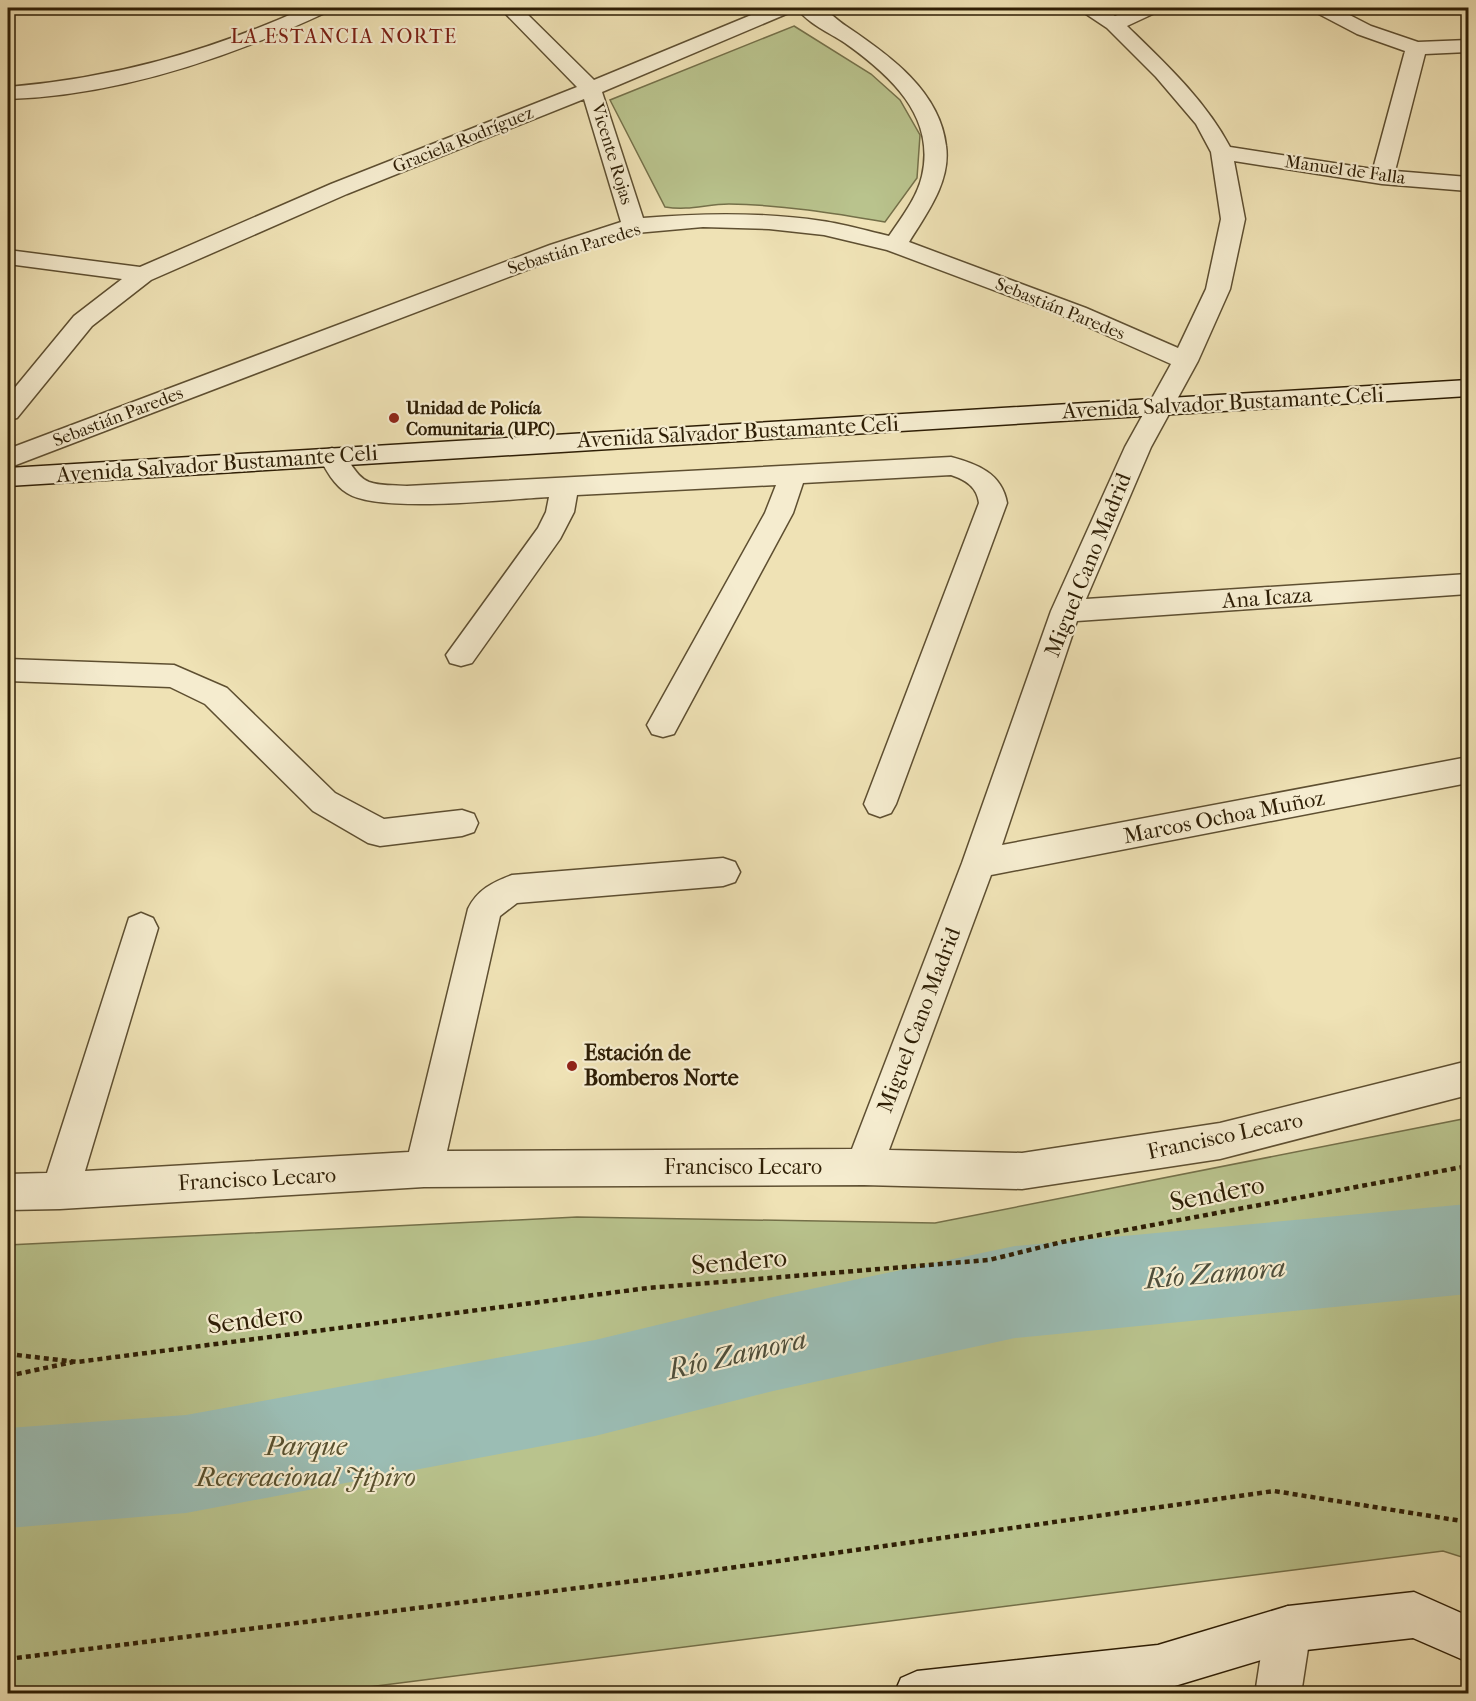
<svg xmlns="http://www.w3.org/2000/svg" width="1476" height="1701" viewBox="0 0 1476 1701" font-family="'IM FELL French Canon',serif">
	<rect width="100%" height="100%" fill="#efe2b5"/>
	<filter id="stains"><feTurbulence type="fractalNoise" baseFrequency=".00333" numOctaves="4"/><feColorMatrix values="0 0 0 0 .2 0 0 0 0 .09 0 0 0 0 .02 0 0 0 .5 -.17"/></filter>
	<radialGradient id="worn" r=".72"><stop offset=".6" stop-color="#630" stop-opacity="0"/><stop offset="1" stop-color="#630" stop-opacity=".3"/></radialGradient>
	<g fill="#b9c38d" stroke="#747049" stroke-width="1.5">
		<path d="M 794,26 L 871,74 L 900,100 L 920,135 L 917,178 L 885,222 C 833,213 783,205 729,204 C 706,204 690,211 665,207 L 610,100 Z"/>
		<path d="M 1468,1118 L 1468,1559 L 1443,1551 L 321,1693 L 8,1693 L 8,1245 L 577,1217 L 935,1223 Z"/>
	</g>
	<g fill="none" stroke-linecap="round" stroke-linejoin="round">
		<path fill="#9bbdb4" fill-rule="evenodd" d="M 1468,1204 L 1468,1294 L 1015,1338 L 773,1391 L 595,1436 L 186,1513 L 8,1528 L 8,1428 L 186,1415 L 595,1340 L 773,1297 L 1015,1246 Z"/>
		<defs>
			<g id="street">
				<path d="M 305,8 L 330,8 L 327,12 C 228,58 118,96 8,99 L 8,87 C 113,78 208,52 305,8 Z"/>
				<path d="M 500,8 L 521,8 L 594,80 L 768,8 L 794,8 L 791,12 L 602,92 L 643,218 C 703,213 762,212 822,221 C 844,224 867,231 889,236 C 901,218 917,198 922,176 C 936,116 890,75 845,43 C 830,33 807,23 797,8 C 803,7 814,6 820,8 C 829,11 838,21 846,26 C 889,55 940,91 946,146 C 951,181 927,213 909,242 L 1086,308 L 1178,348 L 1206,289 L 1221,219 L 1211,152 L 1196,124 L 1156,77 L 1107,28 L 1083,12 L 1080,8 L 1103,8 L 1115,16 L 1135,8 L 1160,8 L 1157,12 L 1127,26 C 1165,63 1205,100 1230,147 L 1373,169 L 1405,51 L 1357,34 L 1315,12 L 1312,8 L 1336,8 L 1371,26 L 1418,42 L 1468,40 L 1468,52 L 1425,54 L 1395,171 L 1468,177 L 1468,191 L 1382,184 L 1234,161 L 1245,219 L 1230,289 L 1198,361 L 1151,447 L 1086,599 L 1468,574 L 1468,594 L 1077,621 L 1002,845 L 1468,757 L 1468,783 L 991,875 L 889,1150 L 1022,1153 L 1220,1123 L 1468,1061 L 1468,1095 L 1220,1159 L 1022,1189 L 864,1185 L 424,1187 L 60,1209 L 8,1210 L 8,1174 L 47,1173 L 129,918 L 141,913 L 153,918 L 158,928 L 85,1171 L 409,1152 L 468,909 C 477,890 493,882 512,875 L 723,858 L 735,862 L 740,872 L 735,882 L 723,886 L 517,903 L 500,916 L 447,1151 L 852,1149 L 962,863 L 1051,611 L 1125,447 L 1171,364 L 1068,318 L 887,250 L 824,235 L 769,229 L 703,227 L 636,233 L 566,255 L 8,468 L 8,449 L 550,245 L 621,222 L 584,99 L 347,194 L 151,280 L 92,326 L 17,418 L 8,420 L 8,396 L 74,316 L 122,279 L 8,264 L 8,250 L 140,267 L 331,184 L 577,87 Z"/>
				<path d="M 332,448 C 350,453 352,475 369,482 C 380,486 395,485 407,486 L 951,457 C 977,464 1002,473 1007,503 L 896,804 L 891,813 L 880,817 L 869,813 L 864,804 L 979,503 C 977,487 966,480 951,475 L 803,483 L 793,513 L 674,734 L 663,737 L 652,734 L 647,725 L 765,513 L 776,485 L 577,495 L 574,512 L 560,539 L 472,663 L 461,666 L 450,663 L 446,655 L 538,528 L 546,512 L 549,497 C 507,499 379,514 347,493 C 334,485 326,470 319,457 L 323,451 Z"/>
				<path d="M 8,659 L 174,665 L 227,688 L 335,793 L 384,819 L 462,810 L 474,814 L 478,823 L 474,832 L 462,836 L 380,846 L 368,843 L 313,811 L 205,704 L 170,687 L 8,681 Z"/>
				<path d="M 1288,1606 L 1304,1613 L 1311,1629 L 1301,1694 L 1255,1694 L 1265,1629 L 1272,1613 Z"/>
			</g>
			<g id="secondary">
				<path d="M 1468,380 L 1468,396 L 8,486 L 8,468 Z"/>
				<path d="M 1414,1592 L 1468,1616 L 1468,1662 L 1413,1638 L 1288,1652 L 1158,1691 L 1134,1694 L 894,1694 L 901,1678 L 917,1671 L 1158,1645 L 1288,1606 Z"/>
			</g>
		</defs>
		<use href="#street" stroke="#5e4f31" stroke-width="3"/>
		<use href="#secondary" stroke="#2e1e05" stroke-width="3"/>
		<g stroke="#2e1e05" stroke-width="4.5" stroke-dasharray="5 4" stroke-linecap="butt">
			<path d="M 8,1354 L 77,1362 L 648,1288 L 989,1260 L 1062,1242 L 1468,1166"/>
			<path d="M 8,1376 L 73,1362"/>
			<path d="M 8,1659 L 658,1578 L 1274,1491 L 1468,1522"/>
		</g>
		<use href="#street" fill="#f5eccf" fill-rule="evenodd"/>
		<use href="#secondary" fill="#f5eccf" fill-rule="evenodd"/>
	</g>
	<g fill="#8f2418" stroke="#f5eccf" stroke-width="2">
		<circle cx="394" cy="418" r="6"/>
		<circle cx="572" cy="1066" r="6"/>
	</g>
	<g text-anchor="middle" dominant-baseline="central" stroke-width="4.5" stroke-linejoin="round" paint-order="stroke">
		<g font-size="18" fill="#2e1e05" stroke="#f5eccf">
			<text transform="translate(463 140) rotate(-22)">Graciela Rodríguez</text>
			<text transform="translate(612 154) rotate(73)">Vicente Rojas</text>
			<text transform="translate(1345 170) rotate(8)">Manuel de Falla</text>
			<text transform="translate(574 249) rotate(-17)">Sebastián Paredes</text>
			<text transform="translate(1060 309) rotate(22)">Sebastián Paredes</text>
			<text transform="translate(118 417) rotate(-21)">Sebastián Paredes</text>
		</g>
		<g font-size="18" font-weight="bold" fill="#2e1e05" stroke="#f5eccf" text-anchor="start">
			<text x="406" y="408">Unidad de Policía<tspan x="406" dy="21">Comunitaria (UPC)</tspan></text>
		</g>
		<g font-size="20" letter-spacing="1.5" fill="#7a1f14" stroke="#f5eccf">
			<text x="344" y="36">LA ESTANCIA NORTE</text>
		</g>
		<g font-size="22" fill="#2e1e05" stroke="#f5eccf">
			<text transform="translate(1223 403) rotate(-3)">Avenida Salvador Bustamante Celi</text>
			<text transform="translate(738 432) rotate(-3)">Avenida Salvador Bustamante Celi</text>
			<text transform="translate(217 464) rotate(-4)">Avenida Salvador Bustamante Celi</text>
			<text transform="translate(1088 565) rotate(-68)">Miguel Cano Madrid</text>
			<text transform="translate(1267 598) rotate(-4)">Ana Icaza</text>
			<text transform="translate(1224 817) rotate(-11)">Marcos Ochoa Muñoz</text>
			<text transform="translate(919 1020) rotate(-69)">Miguel Cano Madrid</text>
			<text transform="translate(1225 1136) rotate(-12)">Francisco Lecaro</text>
			<text x="743" y="1167">Francisco Lecaro</text>
			<text transform="translate(257 1179) rotate(-3)">Francisco Lecaro</text>
		</g>
		<g font-size="22" font-weight="bold" fill="#2e1e05" stroke="#f5eccf" text-anchor="start">
			<text x="584" y="1053">Estación de<tspan x="584" dy="25">Bomberos Norte</tspan></text>
		</g>
		<g font-size="27" fill="#2e1e05" stroke="#f5eccf">
			<text transform="translate(1217 1193) rotate(-11)">Sendero</text>
			<text transform="translate(739 1261) rotate(-5)">Sendero</text>
			<text transform="translate(255 1319) rotate(-7)">Sendero</text>
		</g>
		<g font-size="27" font-style="italic" fill="#58502e" stroke="#f5eccf">
			<text x="306" y="1446">Parque<tspan x="306" dy="31">Recreacional Jipiro</tspan></text>
		</g>
		<g font-size="28" font-style="italic" fill="#4f4e3a" stroke="#f5eccf">
			<text transform="translate(1215 1273) rotate(-5)">Río Zamora</text>
			<text transform="translate(737 1354) rotate(-13)">Río Zamora</text>
		</g>
	</g>
	<rect width="1476" height="1701" fill="none" stroke="#efe2b5" stroke-width="30"/>
	<rect x="9" y="9" width="1458" height="1683" fill="none" stroke="#2e1e05" stroke-width="3"/>
	<rect x="15" y="15" width="1446" height="1671" fill="none" stroke="#2e1e05" stroke-width="1.5"/>
	<rect width="100%" height="100%" filter="url(#stains)"/>
	<rect width="100%" height="100%" fill="url(#worn)"/>
</svg>
